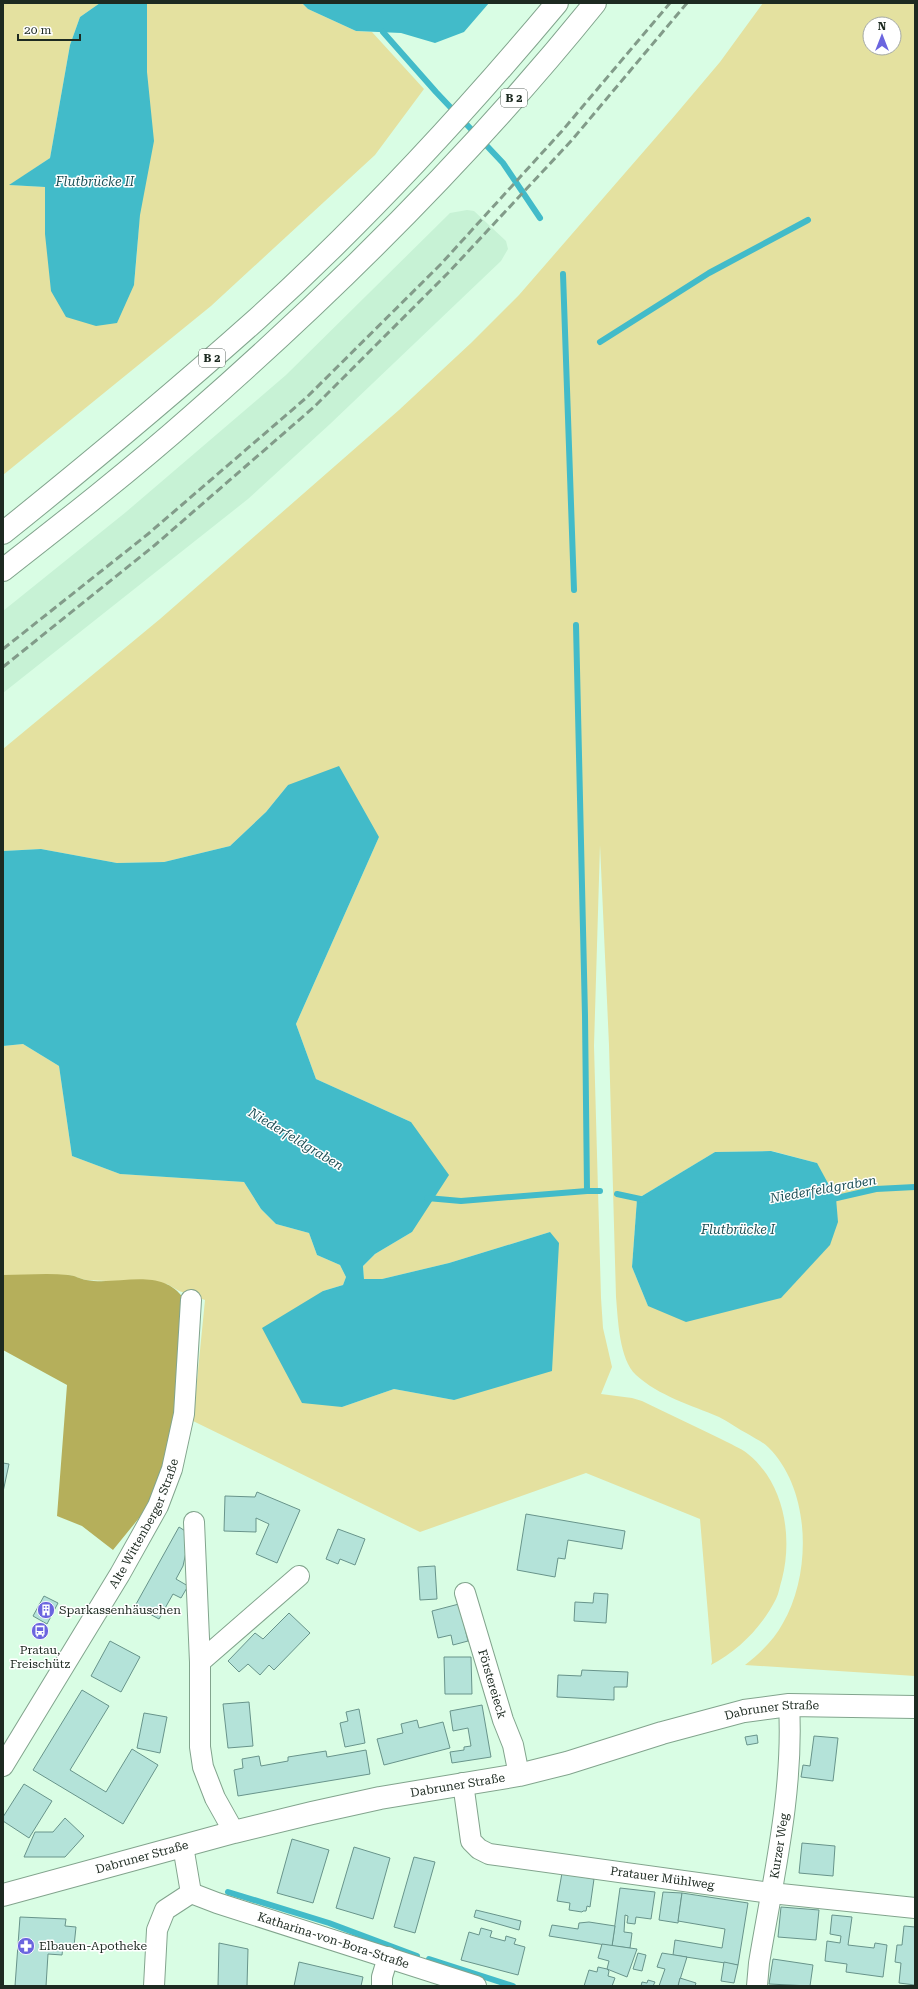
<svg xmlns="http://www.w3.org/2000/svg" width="918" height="1989" viewBox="0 0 918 1989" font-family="'Roboto Serif',serif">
	<rect width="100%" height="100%" fill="#d9fde4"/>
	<path fill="#c7f2d5" d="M 467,210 L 474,211 L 506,241 L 508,249 L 501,261 L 330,424 L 248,499 L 3,693 L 3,611 L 126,512 L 286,375 L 450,213 Z"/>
	<g fill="#e4e1a0" fill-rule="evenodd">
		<path d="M 3,3 L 100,3 L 80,17 L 70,45 L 50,158 L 10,185 L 45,187 L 45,234 L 134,285 C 143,191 146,97 147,3 L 302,3 L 308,9 L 356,31 L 372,32 L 424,89 L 375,155 L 211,306 L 3,475 Z"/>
		<path d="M 763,3 L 915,3 L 915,1676 L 745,1665 C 760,1653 774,1640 783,1623 C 812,1573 811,1489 768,1447 C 763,1442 754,1438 748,1434 C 738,1429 729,1422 719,1417 C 691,1405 659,1396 636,1375 C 619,1359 618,1319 616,1297 L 609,1045 L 600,845 L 594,1046 L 601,1298 L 603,1328 L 612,1367 L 601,1394 L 632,1398 L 642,1401 C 668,1414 695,1426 721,1439 C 730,1444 741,1448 748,1454 C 784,1483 793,1536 782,1579 C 780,1585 779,1593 776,1599 C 762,1627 738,1651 711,1665 L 712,1662 L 700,1519 L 586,1473 L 420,1532 L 193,1421 L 205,1300 L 179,1291 L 167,1284 L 86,1280 L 69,1275 L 3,1275 L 3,1046 L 23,1044 L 59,1066 L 72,1156 L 120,1174 L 244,1182 L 261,1209 L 276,1224 L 309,1233 L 317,1255 L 340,1265 L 346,1277 L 343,1285 L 323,1291 L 342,1407 L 394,1389 L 454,1400 L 550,1232 L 449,1263 L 382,1279 L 364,1279 L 363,1266 L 375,1254 L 412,1232 L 411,1122 L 316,1079 L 296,1024 L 379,837 L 288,785 L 266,812 L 230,846 L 164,862 L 117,863 L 41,849 L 3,851 L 3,749 L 160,619 L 399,410 L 471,343 L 519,295 L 671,120 L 720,62 ZM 870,24 L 894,24 L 894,48 L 870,48 ZM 772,1151 L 817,1163 L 648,1306 L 632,1267 L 637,1199 L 715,1152 Z"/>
	</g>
	<path fill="#b5af5b" d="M 3,1275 C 24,1275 47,1273 68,1275 C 74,1275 80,1279 86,1280 C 119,1286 161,1266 184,1299 L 177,1414 L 164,1469 L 148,1507 L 113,1550 L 82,1526 L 57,1516 L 67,1385 L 3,1350 Z"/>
	<g fill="#42bbc9">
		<path d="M 100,3 L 147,3 L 147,72 L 154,141 L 140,215 L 134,285 L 117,323 L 96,326 L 66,317 L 51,291 L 45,234 L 45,187 L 9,185 L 50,158 L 70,45 L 80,17 Z"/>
		<path d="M 302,3 L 489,3 L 464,32 L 435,43 L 401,33 L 356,31 L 308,9 Z"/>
		<path d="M 339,766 L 379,837 L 296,1024 L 316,1079 L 411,1122 L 449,1175 L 412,1232 L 375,1254 L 363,1266 L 364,1279 L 382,1279 L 449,1263 L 550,1232 L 559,1243 L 552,1371 L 454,1400 L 394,1389 L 342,1407 L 302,1403 L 262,1328 L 323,1291 L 343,1285 L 346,1277 L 340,1265 L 317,1255 L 309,1233 L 276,1224 L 261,1209 L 244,1182 L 120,1174 L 72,1156 L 59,1066 L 23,1044 L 3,1046 L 3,851 L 41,849 L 117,863 L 164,862 L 230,846 L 266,812 L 288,785 Z"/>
		<path d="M 771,1151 L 817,1163 L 836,1198 L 838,1222 L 830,1245 L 781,1298 L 686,1322 L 648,1306 L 632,1267 L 637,1199 L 715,1152 Z"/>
	</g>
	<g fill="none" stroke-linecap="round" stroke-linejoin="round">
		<g stroke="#42bbc9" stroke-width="6">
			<path d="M 383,32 L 436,92 L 503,163 L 540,218"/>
			<path d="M 563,274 L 574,590"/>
			<path d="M 600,342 L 709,273 L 808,220"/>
			<path d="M 576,625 L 585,1016 L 587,1191"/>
			<path d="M 617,1194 L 645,1200"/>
			<path d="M 427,1198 L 461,1201 L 587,1191 L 600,1191"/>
			<path d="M 828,1200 L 876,1189 L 915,1187"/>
			<path d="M 228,1892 L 329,1923 L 417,1956"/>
			<path d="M 429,1959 L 513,1986"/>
		</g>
	</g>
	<g fill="#b4e3d9" stroke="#68948b">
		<path d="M 3,1463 L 9,1464 L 3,1492 Z"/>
		<path d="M 257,1492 L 300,1510 L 277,1563 L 256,1554 L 269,1524 L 256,1518 L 256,1532 L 224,1531 L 225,1496 L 255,1497 Z"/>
		<path d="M 526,1514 L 625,1531 L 622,1549 L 568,1540 L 565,1559 L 558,1558 L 555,1577 L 517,1570 Z"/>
		<path d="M 179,1527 L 190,1534 L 183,1566 L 176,1579 L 188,1586 L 181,1598 L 173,1594 L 159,1619 L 135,1606 Z"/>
		<path d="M 338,1529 L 365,1539 L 355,1565 L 340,1559 L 338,1564 L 326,1559 Z"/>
		<path d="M 435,1566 L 437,1599 L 420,1600 L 418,1567 Z"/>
		<path d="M 594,1593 L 608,1594 L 606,1623 L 574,1621 L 575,1602 L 593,1603 Z"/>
		<path d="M 44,1596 L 58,1603 L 47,1624 L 33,1616 Z"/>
		<path d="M 459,1604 L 468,1641 L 453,1645 L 451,1635 L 438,1638 L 432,1611 Z"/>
		<path d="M 289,1613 L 310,1633 L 274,1670 L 269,1665 L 260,1675 L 248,1664 L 239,1672 L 228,1661 L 255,1633 L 263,1639 Z"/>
		<path d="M 110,1641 L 140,1657 L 121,1692 L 91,1676 Z"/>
		<path d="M 444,1657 L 471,1657 L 472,1694 L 445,1694 Z"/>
		<path d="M 582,1670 L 628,1672 L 627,1687 L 614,1687 L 614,1700 L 557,1697 L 558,1675 L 581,1676 Z"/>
		<path d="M 82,1690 L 109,1706 L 70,1770 L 106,1792 L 132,1749 L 158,1765 L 123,1824 L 33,1770 Z"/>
		<path d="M 249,1702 L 253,1746 L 228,1748 L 223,1704 Z"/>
		<path d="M 482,1705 L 491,1757 L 452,1763 L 450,1752 L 464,1750 L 464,1747 L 471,1746 L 468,1728 L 453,1731 L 450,1711 Z"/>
		<path d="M 359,1709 L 365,1743 L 345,1747 L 340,1723 L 348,1721 L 346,1712 Z"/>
		<path d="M 144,1713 L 167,1717 L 160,1753 L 137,1748 Z"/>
		<path d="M 417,1720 L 419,1728 L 443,1722 L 450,1748 L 384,1765 L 377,1739 L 403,1733 L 401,1724 Z"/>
		<path d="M 757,1735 L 758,1743 L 747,1745 L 745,1737 Z"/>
		<path d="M 814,1736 L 838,1738 L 833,1781 L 801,1777 L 803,1765 L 810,1766 Z"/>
		<path d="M 366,1750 L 370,1774 L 238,1796 L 234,1770 L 243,1768 L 242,1759 L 259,1756 L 261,1766 L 288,1761 L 288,1757 L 326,1751 L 327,1757 Z"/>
		<path d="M 24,1784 L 52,1801 L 29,1838 L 3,1821 L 3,1817 Z"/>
		<path d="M 65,1818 L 84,1836 L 65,1857 L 24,1857 L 35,1832 L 53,1832 Z"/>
		<path d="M 292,1839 L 329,1850 L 313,1903 L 277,1893 Z"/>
		<path d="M 802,1843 L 835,1846 L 833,1876 L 799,1873 Z"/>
		<path d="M 354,1847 L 390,1858 L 373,1919 L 336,1908 Z"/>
		<path d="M 414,1857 L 435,1862 L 415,1933 L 394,1927 Z"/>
		<path d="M 562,1873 L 594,1879 L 590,1907 L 587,1906 L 586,1911 L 583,1911 L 582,1912 L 569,1910 L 570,1903 L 557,1901 Z"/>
		<path d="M 620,1888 L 655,1892 L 651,1919 L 636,1917 L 635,1924 L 627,1923 L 628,1916 L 625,1915 L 624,1932 L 632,1933 L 630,1948 L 612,1946 Z"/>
		<path d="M 663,1892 L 682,1893 L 678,1923 L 659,1920 Z"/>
		<path d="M 682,1893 L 748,1903 L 738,1965 L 673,1955 L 675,1940 L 722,1948 L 725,1929 L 678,1921 Z"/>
		<path d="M 781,1907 L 819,1910 L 816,1940 L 778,1937 Z"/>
		<path d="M 476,1910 L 521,1921 L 519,1930 L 474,1917 Z"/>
		<path d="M 832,1915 L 852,1917 L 848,1945 L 874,1948 L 875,1943 L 887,1945 L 883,1977 L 846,1972 L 847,1964 L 825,1961 L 827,1941 L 840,1943 L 841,1936 L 830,1934 Z"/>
		<path d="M 20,1917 L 66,1919 L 65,1926 L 76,1927 L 74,1946 L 63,1946 L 62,1955 L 48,1954 L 46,1986 L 48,1986 L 15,1986 Z"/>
		<path d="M 589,1922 L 615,1926 L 612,1946 L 549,1936 L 552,1925 L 578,1929 L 579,1923 Z"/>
		<path d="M 904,1926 L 915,1927 L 915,1985 L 899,1983 L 901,1963 L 895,1962 L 897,1945 L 902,1945 Z"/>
		<path d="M 481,1928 L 492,1931 L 490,1937 L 505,1941 L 506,1936 L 516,1939 L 514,1944 L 525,1947 L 518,1975 L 461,1960 L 469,1932 L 479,1935 Z"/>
		<path d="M 219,1943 L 248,1949 L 247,1986 L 218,1986 Z"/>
		<path d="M 602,1944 L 637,1949 L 627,1977 L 607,1969 L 609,1961 L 598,1958 Z"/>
		<path d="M 638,1953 L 646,1955 L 642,1971 L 633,1969 Z"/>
		<path d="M 662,1953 L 687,1957 L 678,1986 L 659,1986 L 665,1969 L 657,1967 Z"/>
		<path d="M 773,1959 L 813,1965 L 810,1986 L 769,1984 Z"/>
		<path d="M 299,1962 L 363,1977 L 361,1986 L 294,1986 Z"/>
		<path d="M 724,1962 L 738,1965 L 734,1983 L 721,1981 Z"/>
		<path d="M 598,1967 L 607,1969 L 609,1971 L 608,1976 L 615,1978 L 612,1986 L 584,1986 L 589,1970 L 597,1972 Z"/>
		<path d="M 680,1978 L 696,1983 L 695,1986 L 678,1986 Z"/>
		<path d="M 648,1980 L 655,1982 L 653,1986 L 641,1986 L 642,1982 L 647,1983 Z"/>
	</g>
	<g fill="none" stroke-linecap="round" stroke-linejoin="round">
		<defs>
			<g id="street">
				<path d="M 194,1522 L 200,1662 L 200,1747 L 203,1767 L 215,1798 L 234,1832"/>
				<path id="s1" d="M 465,1593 L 503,1720 L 513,1745 L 519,1775"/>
				<path d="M 200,1662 L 299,1576"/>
				<path id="s2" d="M 3,1766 L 120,1574 L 158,1506 L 172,1469 L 184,1414 L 191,1300"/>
				<path id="s3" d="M 463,1783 L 471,1841 L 479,1849 L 489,1854 L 771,1893 L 915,1908"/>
				<path d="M 183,1846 L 191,1893"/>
				<path id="s4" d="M 191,1893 L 217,1903 L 476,1986"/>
				<path d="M 154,1986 L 157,1930 L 165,1910 L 191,1893"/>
				<path d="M 382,1986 L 382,1977 L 388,1957"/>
				<path id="s5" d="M 757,1986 L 759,1963 C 773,1879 794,1791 789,1705"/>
			</g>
			<g id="secondary">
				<path id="s6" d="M 3,1895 L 234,1832 L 312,1813 L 380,1798 L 519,1775 L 567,1763 L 662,1733 L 744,1711 L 789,1705 L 915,1707"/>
			</g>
			<g id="primary">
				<path d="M 3,533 C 89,464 174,393 257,319 C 364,222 464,114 557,3"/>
				<path d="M 3,570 C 67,520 131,470 192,416 C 337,289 474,153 595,3"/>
			</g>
		</defs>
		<use href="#street" stroke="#82a48d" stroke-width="22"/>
		<use href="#secondary" stroke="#82a48d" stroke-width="24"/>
		<use href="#primary" stroke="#82a48d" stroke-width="24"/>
		<use href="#street" stroke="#fff" stroke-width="20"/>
		<use href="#secondary" stroke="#fff" stroke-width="22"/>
		<use href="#primary" stroke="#fff" stroke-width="22"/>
		<g stroke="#829b89" stroke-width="3" stroke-dasharray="8 4" stroke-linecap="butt">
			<path d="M 3,649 L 148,534 L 306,398 L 441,264 L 562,131 L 670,3"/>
			<path d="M 3,667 L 155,545 L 314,407 L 448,273 L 572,140 L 687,3"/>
		</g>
	</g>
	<defs>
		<symbol id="building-disc" viewBox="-11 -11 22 22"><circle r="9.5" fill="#6b65df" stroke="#fff"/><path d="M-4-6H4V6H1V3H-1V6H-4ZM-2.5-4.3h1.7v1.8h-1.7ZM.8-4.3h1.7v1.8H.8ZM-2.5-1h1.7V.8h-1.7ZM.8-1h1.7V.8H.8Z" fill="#fff"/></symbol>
		<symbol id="bus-disc" viewBox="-11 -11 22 22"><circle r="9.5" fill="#6b65df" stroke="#fff"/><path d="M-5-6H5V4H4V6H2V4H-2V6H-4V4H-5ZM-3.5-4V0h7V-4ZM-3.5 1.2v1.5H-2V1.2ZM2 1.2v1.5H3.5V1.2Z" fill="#fff"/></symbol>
		<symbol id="pharmacy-disc" viewBox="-11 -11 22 22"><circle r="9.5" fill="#6b65df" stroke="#fff"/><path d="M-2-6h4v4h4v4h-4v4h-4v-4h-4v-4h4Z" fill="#fff"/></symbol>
	</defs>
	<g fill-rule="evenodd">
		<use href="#building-disc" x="36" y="1600" width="20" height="20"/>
		<use href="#bus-disc" x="30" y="1621" width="20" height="20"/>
		<use href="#pharmacy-disc" x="16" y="1936" width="20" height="20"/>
	</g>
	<g text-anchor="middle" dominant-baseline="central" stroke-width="3" stroke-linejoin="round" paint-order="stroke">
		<g fill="#fff" stroke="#616a64" stroke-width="1">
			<rect x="501" y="89" width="26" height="18" rx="3"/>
			<rect x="199" y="349" width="26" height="18" rx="3"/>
		</g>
		<g font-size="11" font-weight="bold" fill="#1d2a21">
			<text x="514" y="98">B 2</text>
			<text x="212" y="358">B 2</text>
		</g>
		<g font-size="12" fill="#1d2a21" stroke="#fff">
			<text stroke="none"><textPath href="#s2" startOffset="281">Alte Wittenberger Straße</textPath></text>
			<text stroke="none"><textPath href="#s1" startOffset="95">Förstereieck</textPath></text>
			<text stroke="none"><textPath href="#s6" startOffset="792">Dabruner Straße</textPath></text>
			<text stroke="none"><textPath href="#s6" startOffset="468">Dabruner Straße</textPath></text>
			<text stroke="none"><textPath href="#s5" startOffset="142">Kurzer Weg</textPath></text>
			<text stroke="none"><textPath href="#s6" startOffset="144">Dabruner Straße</textPath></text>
			<text stroke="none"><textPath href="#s3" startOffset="256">Pratauer Mühlweg</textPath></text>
			<text stroke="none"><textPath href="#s4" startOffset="150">Katharina-von-Bora-Straße</textPath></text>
		</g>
		<g font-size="12" fill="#1d2a21" stroke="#fff" text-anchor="start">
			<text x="59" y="1610">Sparkassenhäuschen</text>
			<text x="40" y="1650" text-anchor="middle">Pratau,<tspan x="40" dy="14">Freischütz</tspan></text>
			<text x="39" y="1946">Elbauen-Apotheke</text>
		</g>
		<g font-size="13" font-style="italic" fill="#1e5157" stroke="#fff">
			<text x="95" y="181">Flutbrücke II</text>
			<text transform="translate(296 1139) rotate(31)">Niederfeldgraben</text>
			<text transform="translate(823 1189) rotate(-10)">Niederfeldgraben</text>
			<text x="738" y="1229">Flutbrücke I</text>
		</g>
	</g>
	<rect width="918" height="1989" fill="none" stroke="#1d2a21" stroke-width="8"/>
	<g transform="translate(882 36)"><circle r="19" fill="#ffffff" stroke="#a5aaa6"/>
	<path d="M0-3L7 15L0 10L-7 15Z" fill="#6b65df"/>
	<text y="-6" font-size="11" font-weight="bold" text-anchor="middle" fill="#1d2a21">N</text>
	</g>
	<path d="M18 34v6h62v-6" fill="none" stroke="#1d2a21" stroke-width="2"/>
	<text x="24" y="34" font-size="12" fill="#1d2a21" stroke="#ffffff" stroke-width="3" paint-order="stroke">20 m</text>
</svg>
